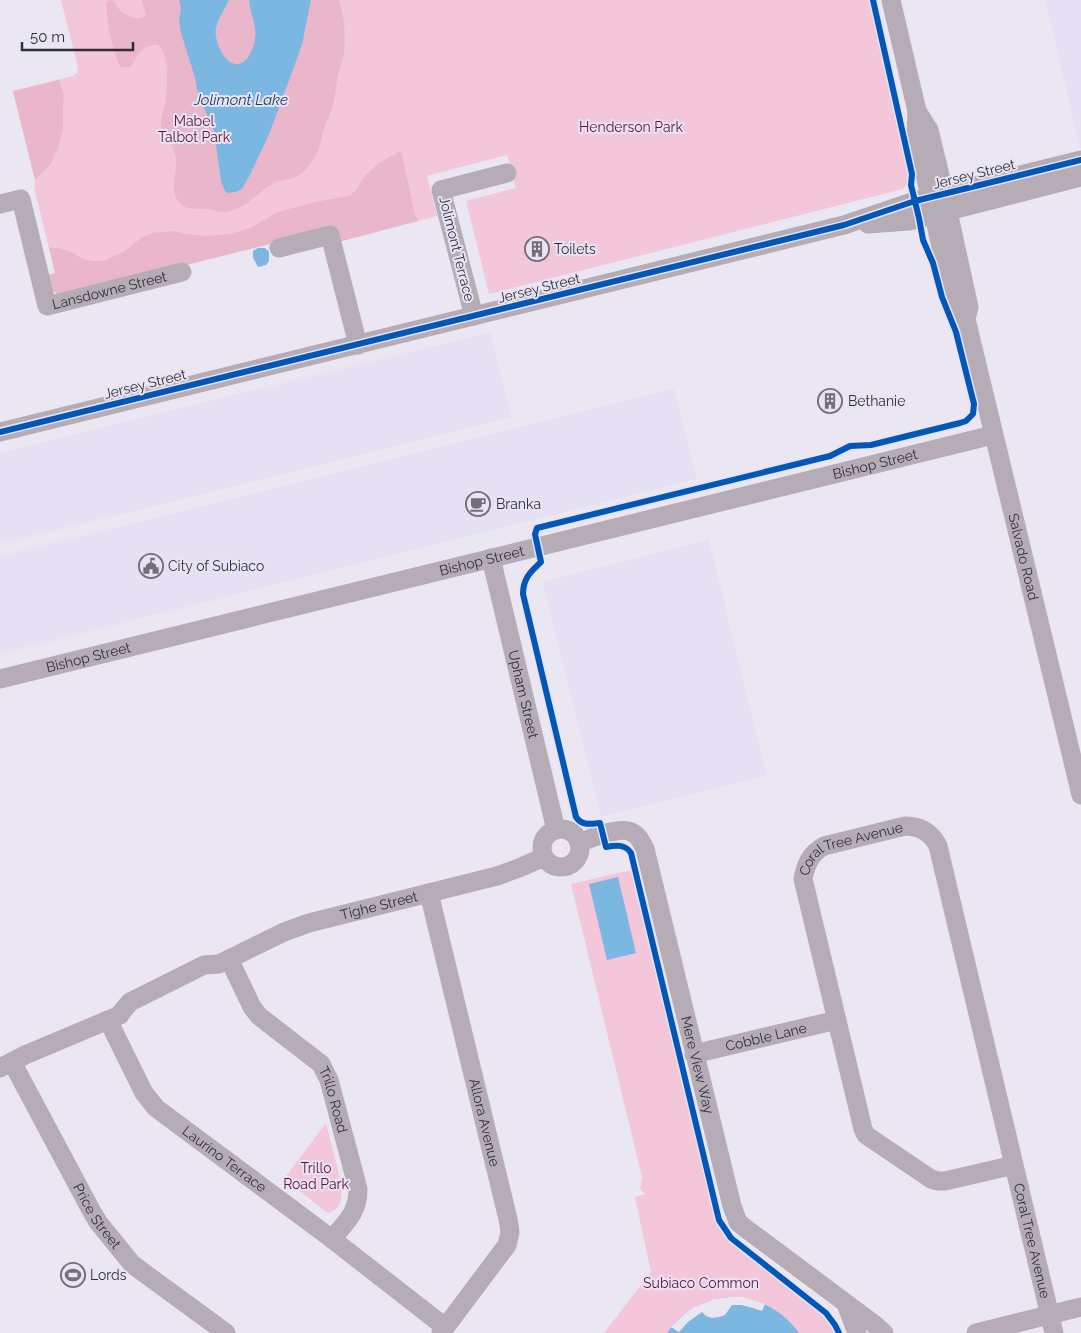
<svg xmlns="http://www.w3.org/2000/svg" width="1081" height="1333" viewBox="0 0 1081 1333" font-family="Raleway,sans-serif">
	<rect width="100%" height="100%" fill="#eae7f2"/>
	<g fill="#e6e0f4">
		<path d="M 1045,0 L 1081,0 L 1081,150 L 1078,138 Z"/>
		<path d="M 490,332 L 512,417 L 0,544 L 0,453 Z"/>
		<path d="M 674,389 L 697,479 L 0,654 L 0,556 Z"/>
		<path d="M 709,540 L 767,776 L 601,817 L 543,582 Z"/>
	</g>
	<g fill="#f3c6d9">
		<path d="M 61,0 L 869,0 L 911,175 L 908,183 L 903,189 L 489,294 L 466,201 L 516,188 L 507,155 L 427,176 L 437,216 L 338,242 L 334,228 L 66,295 L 54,292 L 55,273 L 34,187 L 35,180 L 13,91 L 73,76 L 78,72 L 77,63 Z"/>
		<path d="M 631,870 L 718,1227 L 728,1241 L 824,1316 L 834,1333 L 604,1333 L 651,1272 L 635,1197 L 645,1194 L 640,1189 L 642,1177 L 571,884 Z"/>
		<path d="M 326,1123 C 330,1141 344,1184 341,1200 C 340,1207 334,1211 328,1213 L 284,1179 Z"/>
	</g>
	<g fill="#e9b6cc">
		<path d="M 110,0 C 117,2 115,4 119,9 C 125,16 139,22 146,15 L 142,0 L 179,0 L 181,9 L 179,21 L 181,33 L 195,78 L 198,94 L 214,131 L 221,181 L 242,189 L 251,173 L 270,132 L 302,45 L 311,0 L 339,0 C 344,17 346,35 344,53 C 343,60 340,67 338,75 C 336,86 335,97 332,108 C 330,114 327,120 325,126 C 321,135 321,146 316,155 C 312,163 304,173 296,177 C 288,180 281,179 274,183 C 256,193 244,212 222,212 C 217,212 213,209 207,209 C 201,208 191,210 185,207 C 165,194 178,176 176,158 C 174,144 161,134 161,124 C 161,115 165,107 166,98 C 168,87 169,53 159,46 C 154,42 143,49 139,53 C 133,61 133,71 120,66 C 113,53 105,17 107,2 Z"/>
		<path d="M 229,0 L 249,0 C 251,12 257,26 255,38 C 255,44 252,50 249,56 C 232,81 213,45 216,28 C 218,18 225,9 229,0 Z"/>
		<path d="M 59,80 L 64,95 L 63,105 L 63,128 L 58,148 L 50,165 L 35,180 L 13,91 Z"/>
		<path d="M 401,151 L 415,214 L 418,221 L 338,242 L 334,228 L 66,295 C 53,296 49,287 45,276 L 55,273 L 49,247 L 62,249 L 71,252 L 81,258 L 92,261 L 104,261 L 125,251 L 141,238 L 152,233 L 172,231 L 186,234 L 207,236 L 230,234 L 250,228 L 278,212 L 315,202 L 348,196 L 356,191 L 363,178 L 380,162 Z"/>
	</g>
	<g fill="#7bb7e0">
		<path d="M 179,0 L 229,0 C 225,9 218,18 216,28 C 213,45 232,80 249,56 C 252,50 255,44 255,38 C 257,25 250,13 249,0 L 311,0 L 302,45 L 270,132 L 251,173 L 242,189 L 235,192 L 228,193 L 225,191 L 221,181 L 214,131 L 198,94 L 195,78 L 181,33 L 179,21 L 181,9 Z"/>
		<path d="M 258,248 L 265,248 L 269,252 L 269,261 L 266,265 L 258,267 L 253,258 L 253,251 Z"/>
		<path d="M 618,877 L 636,953 L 607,960 L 589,884 Z"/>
		<path d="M 730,1297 C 758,1298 782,1309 799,1333 L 667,1333 C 682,1311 703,1299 730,1297 Z"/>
	</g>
	<path fill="#eae7f2" d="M 730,1297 L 743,1297 L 765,1304 L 762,1311 L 753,1308 L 741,1305 L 732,1305 L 725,1315 L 719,1317 L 712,1318 L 706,1316 L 702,1312 L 688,1322 L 679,1332 L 671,1327 L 683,1315 L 694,1307 L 714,1299 Z"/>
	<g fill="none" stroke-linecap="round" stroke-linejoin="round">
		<g stroke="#b5acb6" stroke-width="19">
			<path id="s1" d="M 891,0 L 917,111 L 929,130 L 939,171 L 969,307 L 966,319 L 1081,795"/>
			<path d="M 917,111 L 916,133 L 939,238 L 956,310 L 966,319"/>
			<path id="s2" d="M 0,204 L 21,199 L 47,306 L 182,272"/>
			<path d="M 868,224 L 909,221 L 1081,177"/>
			<path d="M 279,248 L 330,235 L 358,345"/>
			<path d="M 474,316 L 441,190 L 507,173"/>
			<path d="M 0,432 L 844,225 L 915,201 L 1081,160"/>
			<path id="s3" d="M 491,558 L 556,830"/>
			<path id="s4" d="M 0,679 L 993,435"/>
			<circle cx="561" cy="848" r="19"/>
			<path id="s5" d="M 579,843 C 592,838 621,825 633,833 C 639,836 642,843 645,849 L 732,1206 L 738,1222 L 745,1228 L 874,1324 L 884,1333"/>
			<path id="s6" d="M 429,893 L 508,1219 L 510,1232 L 507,1245 L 441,1333"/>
			<path id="s7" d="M 229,959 L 252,1007 L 259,1016 L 321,1064 L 329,1080 L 358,1189 C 358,1213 346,1222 332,1239"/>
			<path id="s8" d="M 119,1015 L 130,1002 L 204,965 L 219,964 L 284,932 L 309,923 L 497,876 L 519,868 L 544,857"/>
			<path id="s9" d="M 108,1020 L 144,1093 L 156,1108 L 332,1239 L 445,1327"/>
			<path id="s10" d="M 694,1054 L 837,1020"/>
			<path id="s11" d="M 12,1062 L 92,1212 L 98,1222 L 132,1264 L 226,1333"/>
			<path d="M 0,1068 L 25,1055 L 120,1015"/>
			<path id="s12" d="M 1014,1165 L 945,1181 L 938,1181 L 931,1179 L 866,1135 L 863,1129 L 803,879 C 806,864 810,854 824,846 L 905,826 C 920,826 931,832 938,846 L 1054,1333"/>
			<path d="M 846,1304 L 857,1333"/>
			<path d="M 976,1333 L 1081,1307"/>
		</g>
		<defs>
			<g id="cycleway">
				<path d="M 0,432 L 844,225 L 915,201 L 1081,160"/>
				<path d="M 839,1333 L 835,1325 L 826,1313 L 731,1238 L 719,1220 L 631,853 C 625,844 616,845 606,847 L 600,823 C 590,824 582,826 576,817 L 523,594 C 523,579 530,572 541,562 L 535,534 L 537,528 L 830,456 L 850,446 L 871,445 L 960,423 L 966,421 L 973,414 L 974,404 L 956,332 L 942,297 L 933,263 L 923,240 L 919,218 L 911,185 L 912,174 L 873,0"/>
			</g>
		</defs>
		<use href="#cycleway" stroke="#e9e3f6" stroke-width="9"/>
		<use href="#cycleway" stroke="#0057b8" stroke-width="6"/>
	</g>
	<defs>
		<symbol id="building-ring" viewBox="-11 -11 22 22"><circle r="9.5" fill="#e9e3f6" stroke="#726f78" stroke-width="1.5"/><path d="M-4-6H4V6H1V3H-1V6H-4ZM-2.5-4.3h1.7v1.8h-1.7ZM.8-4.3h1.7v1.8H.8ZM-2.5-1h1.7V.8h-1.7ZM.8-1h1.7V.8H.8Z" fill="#726f78"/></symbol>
		<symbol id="cafe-ring" viewBox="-11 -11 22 22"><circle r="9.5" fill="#e9e3f6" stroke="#726f78" stroke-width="1.5"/><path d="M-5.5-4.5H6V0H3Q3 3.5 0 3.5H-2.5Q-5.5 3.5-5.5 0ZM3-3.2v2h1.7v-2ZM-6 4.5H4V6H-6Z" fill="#726f78"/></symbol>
		<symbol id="civic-ring" viewBox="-11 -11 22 22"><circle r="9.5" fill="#e9e3f6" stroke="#726f78" stroke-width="1.5"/><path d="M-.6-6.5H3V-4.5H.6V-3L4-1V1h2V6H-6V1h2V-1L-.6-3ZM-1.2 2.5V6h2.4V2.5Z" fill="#726f78"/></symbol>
		<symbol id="stadium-ring" viewBox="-11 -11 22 22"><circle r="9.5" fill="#e9e3f6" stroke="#726f78" stroke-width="1.5"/><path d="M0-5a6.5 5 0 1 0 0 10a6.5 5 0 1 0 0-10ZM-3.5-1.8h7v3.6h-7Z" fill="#726f78"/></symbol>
	</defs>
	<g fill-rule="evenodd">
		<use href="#building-ring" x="523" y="235" width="28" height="28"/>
		<use href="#building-ring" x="816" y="387" width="28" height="28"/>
		<use href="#cafe-ring" x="464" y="490" width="28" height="28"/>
		<use href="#civic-ring" x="137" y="552" width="28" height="28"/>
		<use href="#stadium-ring" x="59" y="1261" width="28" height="28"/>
	</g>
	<g text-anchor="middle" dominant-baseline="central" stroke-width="4" stroke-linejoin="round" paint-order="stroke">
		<g font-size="14" fill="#611035" stroke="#e9e3f6">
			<text x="194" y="121">Mabel<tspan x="194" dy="16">Talbot Park</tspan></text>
			<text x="631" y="127">Henderson Park</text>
			<text x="316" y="1168">Trillo<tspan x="316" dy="16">Road Park</tspan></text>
			<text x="701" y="1283">Subiaco Common</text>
		</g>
		<g font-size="14" fill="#312f36" stroke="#e9e3f6">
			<text transform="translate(974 174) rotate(-14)">Jersey Street</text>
			<text transform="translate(457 249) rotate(76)">Jolimont Terrace</text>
			<text transform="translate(539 288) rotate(-14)">Jersey Street</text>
			<text stroke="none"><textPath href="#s2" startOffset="196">Lansdowne Street</textPath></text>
			<text transform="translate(145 384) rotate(-14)">Jersey Street</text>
			<text stroke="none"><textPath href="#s4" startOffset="901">Bishop Street</textPath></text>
			<text stroke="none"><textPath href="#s1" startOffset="575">Salvado Road</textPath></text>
			<text stroke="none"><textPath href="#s4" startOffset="496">Bishop Street</textPath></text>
			<text stroke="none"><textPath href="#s4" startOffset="91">Bishop Street</textPath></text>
			<text stroke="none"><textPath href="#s3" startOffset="140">Upham Street</textPath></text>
			<text stroke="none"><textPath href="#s12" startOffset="490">Coral Tree Avenue</textPath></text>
			<text stroke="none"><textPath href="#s8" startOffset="286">Tighe Street</textPath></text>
			<text stroke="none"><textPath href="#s10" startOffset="74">Cobble Lane</textPath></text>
			<text stroke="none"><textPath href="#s5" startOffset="299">Mere View Way</textPath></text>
			<text stroke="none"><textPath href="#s7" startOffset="181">Trillo Road</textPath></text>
			<text stroke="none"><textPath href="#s6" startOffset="236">Allora Avenue</textPath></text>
			<text stroke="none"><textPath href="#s9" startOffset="186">Laurino Terrace</textPath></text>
			<text stroke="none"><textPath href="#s11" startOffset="176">Price Street</textPath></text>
			<text stroke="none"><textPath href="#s12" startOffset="998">Coral Tree Avenue</textPath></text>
		</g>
		<g font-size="14" fill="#312f36" stroke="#e9e3f6" text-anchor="start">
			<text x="554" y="249">Toilets</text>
			<text x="848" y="401">Bethanie</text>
			<text x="496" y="504">Branka</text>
			<text x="168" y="566">City of Subiaco</text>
			<text x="90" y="1275">Lords</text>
		</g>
		<g font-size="15" font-style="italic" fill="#163b52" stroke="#e9e3f6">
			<text x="241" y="100">Jolimont Lake</text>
		</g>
	</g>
	<path d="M22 42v8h111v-8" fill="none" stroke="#312f36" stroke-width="2.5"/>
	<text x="30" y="42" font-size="15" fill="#312f36" stroke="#e9e3f6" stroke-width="4" paint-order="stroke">50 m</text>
</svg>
